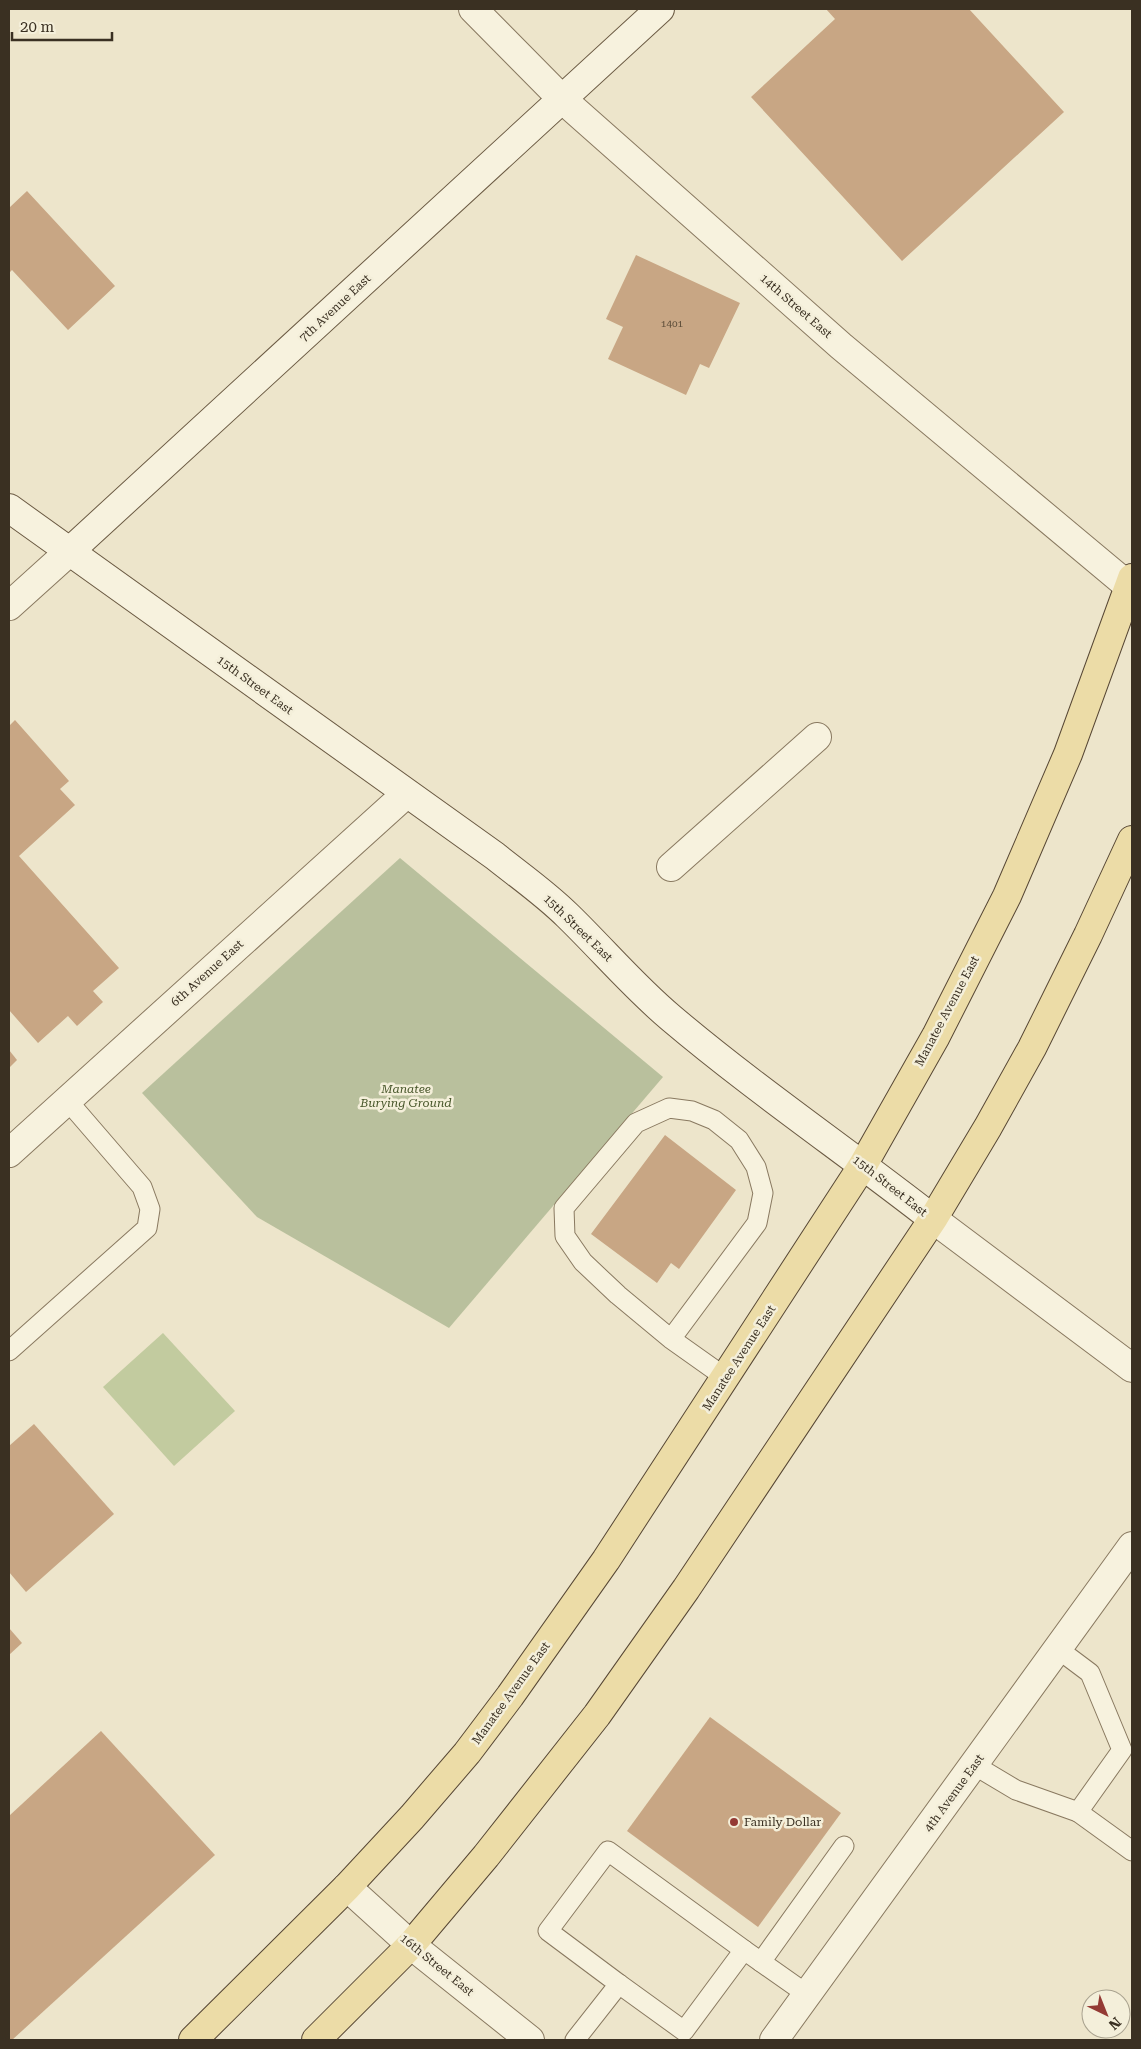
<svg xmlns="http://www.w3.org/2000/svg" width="1141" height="2049" viewBox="0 0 1141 2049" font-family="'Roboto Serif',serif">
	<rect width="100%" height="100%" fill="#ede5cb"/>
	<path fill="#c2cb9f" d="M 163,1333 L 235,1411 L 174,1466 L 103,1387 Z"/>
	<path fill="#b9c09d" d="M 400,858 L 663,1077 L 449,1328 L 257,1217 L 142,1093 Z"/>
	<g fill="#c8a684">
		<path d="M 826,9 L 969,9 L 1064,112 L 902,261 L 751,97 L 835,19 Z"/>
		<path d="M 27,191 L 115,286 L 68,330 L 12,270 L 9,273 L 9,208 Z"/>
		<path d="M 636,255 L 740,303 L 709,368 L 700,364 L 686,395 L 608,359 L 623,327 L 606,319 Z"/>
		<path d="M 15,720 L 69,781 L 60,789 L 75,805 L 19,856 L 119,968 L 93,991 L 103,1002 L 77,1026 L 68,1016 L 38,1043 L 9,1010 L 9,726 Z"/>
		<path d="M 9,1050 L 17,1060 L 9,1068 Z"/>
		<path d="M 665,1135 L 736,1190 L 679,1269 L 671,1263 L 657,1283 L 591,1234 Z"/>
		<path d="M 34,1424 L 114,1514 L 26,1592 L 9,1572 L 9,1446 Z"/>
		<path d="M 9,1628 L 22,1643 L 9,1655 Z"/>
		<path d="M 710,1717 L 841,1813 L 758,1927 L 627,1831 Z"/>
		<path d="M 101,1731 L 215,1855 L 12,2040 L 9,2040 L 9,1816 Z"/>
	</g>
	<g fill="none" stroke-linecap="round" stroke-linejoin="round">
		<defs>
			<g id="lane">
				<path d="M 671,1339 L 618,1295 L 583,1262 L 565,1236 L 564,1208 L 636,1123 L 669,1108 L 692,1111 L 714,1120 L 739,1140 L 756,1167 L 763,1193 L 757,1223 L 671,1339 L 726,1378"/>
				<path d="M 9,1351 L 147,1228 L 150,1209 L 142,1187 L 67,1100"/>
				<path d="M 974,1765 L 1016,1790 L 1078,1812 L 1122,1750 L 1090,1673 L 1058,1649"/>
				<path d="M 1078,1812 L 1132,1851"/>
				<path d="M 761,1962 L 844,1846"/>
				<path d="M 619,1984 L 684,2031 L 744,1950 L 808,1995"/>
				<path d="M 575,2040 L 619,1984 L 548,1931 L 608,1851 L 744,1950"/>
			</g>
			<g id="street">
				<path d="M 473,9 L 562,99 L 841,346 L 1132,589"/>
				<path d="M 9,606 L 70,551"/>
				<path d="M 671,867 L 817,737"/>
				<path d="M 9,1153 L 406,794"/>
				<path d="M 933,1219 L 1132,1368"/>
				<path d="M 347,1887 L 411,1945 L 530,2040"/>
				<path d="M 774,2040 L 1132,1546"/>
			</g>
			<g id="secondary">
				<path d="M 9,508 L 495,856 C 520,876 546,894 568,916 C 603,950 634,987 671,1018 C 755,1089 846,1151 933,1219"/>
				<path d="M 70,551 L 660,9"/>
			</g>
			<g id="primary">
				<path d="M 193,2040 L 347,1887 L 412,1817 L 467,1753 L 510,1696 L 606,1560 L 863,1165 L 936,1036 L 1007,896 L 1068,754 L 1132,578"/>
				<path d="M 316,2040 L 411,1945 L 486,1856 L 597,1715 L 686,1589 L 933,1219 L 988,1127 L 1032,1048 L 1088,935 L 1132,840"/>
			</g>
		</defs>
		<use href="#lane" stroke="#897960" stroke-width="21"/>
		<use href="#street" stroke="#897960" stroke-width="30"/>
		<use href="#secondary" stroke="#6b5a43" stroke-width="30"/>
		<use href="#primary" stroke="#574734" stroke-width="30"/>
		<use href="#lane" stroke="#f7f2de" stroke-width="19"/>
		<use href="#street" stroke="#f7f2de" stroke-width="28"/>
		<use href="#secondary" stroke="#f7f2de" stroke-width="28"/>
		<use href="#primary" stroke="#ecdca7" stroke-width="28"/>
	</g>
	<circle fill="#943a34" stroke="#f4efda" stroke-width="2" cx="734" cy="1822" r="5"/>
	<g text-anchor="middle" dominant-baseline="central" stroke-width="5" stroke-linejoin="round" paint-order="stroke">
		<g font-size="10" fill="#5e4e3a">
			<text x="672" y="323">1401</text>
		</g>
		<g font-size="12" fill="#3a3022" stroke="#f4efda">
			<text transform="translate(796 306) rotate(41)">14th Street East</text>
			<text transform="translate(335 308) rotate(-43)">7th Avenue East</text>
			<text transform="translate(255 685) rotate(36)">15th Street East</text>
			<text transform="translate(578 928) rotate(44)">15th Street East</text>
			<text transform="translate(207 973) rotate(-42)">6th Avenue East</text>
			<text transform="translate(947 1011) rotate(-62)">Manatee Avenue East</text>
			<text transform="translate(890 1186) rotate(38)">15th Street East</text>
			<text transform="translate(739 1358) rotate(-57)">Manatee Avenue East</text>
			<text transform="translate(511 1693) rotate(-54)">Manatee Avenue East</text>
			<text transform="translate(954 1793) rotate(-54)">4th Avenue East</text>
			<text transform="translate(437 1965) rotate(39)">16th Street East</text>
		</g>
		<g font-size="12" font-style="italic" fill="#47562a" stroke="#f4efda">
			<text x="406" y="1089">Manatee<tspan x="406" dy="14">Burying Ground</tspan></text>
		</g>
		<g font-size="12" fill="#3a3022" stroke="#f4efda" text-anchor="start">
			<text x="744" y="1822">Family Dollar</text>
		</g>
	</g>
	<rect width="1141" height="2049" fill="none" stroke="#3a3022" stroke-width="20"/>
	<g transform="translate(1106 2014) rotate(137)"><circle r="24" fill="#f4efda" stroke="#aaa390"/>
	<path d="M0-4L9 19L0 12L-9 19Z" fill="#943a34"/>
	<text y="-8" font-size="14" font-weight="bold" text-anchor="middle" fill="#3a3022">N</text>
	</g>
	<path d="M12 32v8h100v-8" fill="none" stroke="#3a3022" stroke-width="2.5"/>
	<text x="20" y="32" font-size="15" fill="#3a3022" stroke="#f4efda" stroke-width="4" paint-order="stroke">20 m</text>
</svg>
